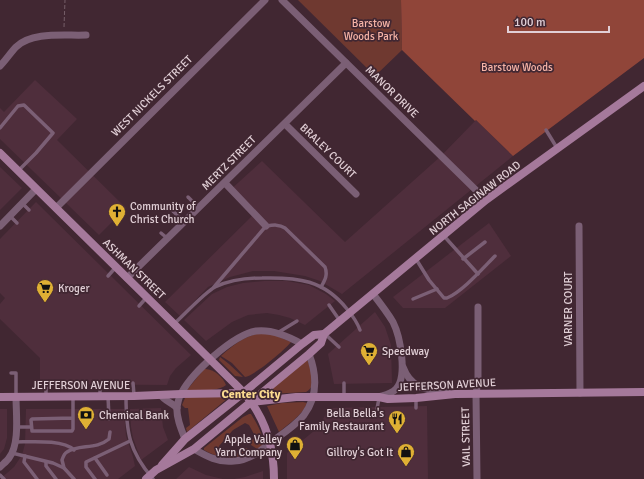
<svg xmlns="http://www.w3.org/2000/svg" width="644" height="479" viewBox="0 0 644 479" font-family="Signika,sans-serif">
	<rect width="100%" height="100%" fill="#412732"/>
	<g fill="#4f2e3c">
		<path d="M 35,80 L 77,119 L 57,140 L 126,208 L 99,235 L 0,139 L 0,108 L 4,112 Z"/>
		<path d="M 476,120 L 513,156 L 342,294 L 320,281 L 305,276 L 274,271 L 253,271 L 230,277 L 208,287 L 180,316 L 165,302 L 253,215 L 229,191 L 262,161 L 345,242 L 441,156 Z"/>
		<path d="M 0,167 L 22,188 L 0,210 Z"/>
		<path d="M 36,202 L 191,355 L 176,368 L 170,376 L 167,385 L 40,384 L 40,358 L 0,319 L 0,304 L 5,298 L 0,293 L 0,239 Z"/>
		<path d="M 489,223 L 511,256 L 445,308 L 403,308 L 393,297 Z"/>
		<path d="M 264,281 L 287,281 L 309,285 L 326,294 L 335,301 L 305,325 L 290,318 L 279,315 L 267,313 L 248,315 L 232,322 L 206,341 L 184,320 L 212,294 L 227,287 L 243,283 Z"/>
		<path d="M 375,312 L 385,327 L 391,345 L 392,383 L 334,384 L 328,354 Z"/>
		<path d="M 427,406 L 428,479 L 287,479 L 287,453 L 314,431 L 322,421 L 329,408 Z"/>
		<path d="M 161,408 L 163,427 L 168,440 L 141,460 L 133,438 L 131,427 L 130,409 Z"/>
		<path d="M 0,409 L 7,409 L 7,438 L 4,449 L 0,454 Z"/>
		<path d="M 26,409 L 124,409 L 126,436 L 133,457 L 135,466 L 118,479 L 0,479 L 14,467 L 22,455 L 25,444 Z"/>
		<path d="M 189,467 L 206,475 L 223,479 L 176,479 Z"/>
		<path d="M 263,471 L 263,479 L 234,479 L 245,477 Z"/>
	</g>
	<g fill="#6f3930">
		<path d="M 298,0 L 401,0 L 402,50 L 375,76 Z"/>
		<path d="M 256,334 L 272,334 L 291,342 C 285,350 254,376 245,377 L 232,363 L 221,356 C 232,346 242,338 256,334 Z"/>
		<path d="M 220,357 L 229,364 L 243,377 L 235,376 L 219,360 Z"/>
		<path d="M 306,361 L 308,361 C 310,370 318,386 306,392 L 270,394 L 269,391 Z"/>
		<path d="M 204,369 C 213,368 223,377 226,385 C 219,391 196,392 187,390 Z"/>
		<path d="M 227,395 L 229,397 L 228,398 L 187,432 L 186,428 L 190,425 L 188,408 L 185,408 L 182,405 L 185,398 L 190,396 Z"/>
		<path d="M 303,402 L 307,403 C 303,415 288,424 279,432 L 267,406 L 282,403 Z"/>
		<path d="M 249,414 L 251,414 C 256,422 264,435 263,445 L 257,449 L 251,445 L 252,440 L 255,436 L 249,425 L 245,423 L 233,430 L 219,446 L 226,454 L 231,451 L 238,453 L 243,449 L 247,448 L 249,451 L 249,454 C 233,459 219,459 204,450 L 204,448 L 243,417 Z"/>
	</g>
	<path fill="#904539" d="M 401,0 L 644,0 L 644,58 L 513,156 L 476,120 L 475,121 L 402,50 Z"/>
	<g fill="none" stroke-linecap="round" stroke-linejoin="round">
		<path stroke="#755e68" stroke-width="1" stroke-dasharray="4 2" stroke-linecap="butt" d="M 64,27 L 65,0"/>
		<g stroke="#7b5f75" stroke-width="3.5">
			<path d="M 0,128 L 18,106 L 24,105 L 53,133 L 36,153 L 19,170"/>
			<path d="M 546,130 L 557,148"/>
			<path d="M 188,197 L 198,207"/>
			<path d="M 22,203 L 29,210"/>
			<path d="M 173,211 L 184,222"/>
			<path d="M 10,216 L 17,223"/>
			<path d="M 161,233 L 167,238"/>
			<path d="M 444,236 L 478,274"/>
			<path d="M 416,259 L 429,280 L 444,298 L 447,298 C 462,292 483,268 495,256"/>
			<path d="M 463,259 L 485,242"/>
			<path d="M 108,276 L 116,267"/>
			<path d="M 214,287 L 266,226 C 273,225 279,224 285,228 L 325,267 C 328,275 325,280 321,287"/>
			<path d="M 413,299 L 437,289"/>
			<path d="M 329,305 L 340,321"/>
			<path d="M 139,306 L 147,297"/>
			<path d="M 174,324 C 184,315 204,293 215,287 C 230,280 246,278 262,278 C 298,277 324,280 347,309 C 352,315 357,322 360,330"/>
			<path d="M 279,332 L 297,321"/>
			<path d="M 325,334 L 339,347"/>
			<path d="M 11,373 L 16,373 L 16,397"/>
			<path d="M 133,383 L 134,395"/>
			<path d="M 344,383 L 344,396"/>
			<path d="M 100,395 L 100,383"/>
			<path d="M 46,396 L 46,384"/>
			<path d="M 108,396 L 109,419"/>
			<path d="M 126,396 C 126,432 129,451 153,479"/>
			<path d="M 73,398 L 73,429 L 72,431 L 32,431 L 31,420 L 32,419 L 73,418"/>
			<path d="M 416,398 L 416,408"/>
			<path d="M 377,409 L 379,398"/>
			<path d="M 16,427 L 31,427"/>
			<path d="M 15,442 C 30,442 63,439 74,450"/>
			<path d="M 12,453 L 53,463 L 64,468"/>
			<path d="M 25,456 L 24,462 L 37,479"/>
			<path d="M 95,458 L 107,475"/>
			<path d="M 46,462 L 46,466 L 56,479"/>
			<path d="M 0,475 L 4,479"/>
			<path d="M 74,479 L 64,468 L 62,460 C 63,457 65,453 67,452 C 79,444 96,450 109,439 L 110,432"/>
			<path d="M 95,479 L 86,467 L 86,462 L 130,441"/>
		</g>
		<g stroke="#7b5f75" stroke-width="7">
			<path d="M 282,0 L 486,200"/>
			<path d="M 0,66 C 6,60 11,52 16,47 C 32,31 66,36 86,35"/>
			<path d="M 285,124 L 356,194"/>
			<path d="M 225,183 L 266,226"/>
			<path d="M 56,208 L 265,0"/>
			<path d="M 0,226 L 36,189"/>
			<path d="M 579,226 L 580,393"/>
			<path d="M 127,278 L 346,63"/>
			<path d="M 373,294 C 380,303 387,312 393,322 C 400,336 408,376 396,389 C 391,394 385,395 379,397"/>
			<path d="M 403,367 C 411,389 427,390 448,393"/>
			<path d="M 161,395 C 164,401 173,403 177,408"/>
			<path d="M 185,439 C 181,429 176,417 177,407 C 178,402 179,396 182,392 C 193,372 233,335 256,331 C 272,329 288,336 302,344"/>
			<path d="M 194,449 C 206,456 219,463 234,461 C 250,460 262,450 274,440 C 284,433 296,425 304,415 C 318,396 317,375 309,354"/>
			<path d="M 0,467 C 3,464 7,461 9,458 C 20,444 16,414 16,397"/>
			<path d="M 477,479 L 476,394 L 478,381 L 478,307"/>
		</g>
		<g stroke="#a5799b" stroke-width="8">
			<path d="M 0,153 L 230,379 C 237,386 245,393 251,402 C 267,424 274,452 274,479"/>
			<path d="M 0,397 L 134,396 L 181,394 L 243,393"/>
			<path d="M 252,402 L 296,397 L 379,397 L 388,399 L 416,398 L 455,394 L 644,392"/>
			<path d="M 162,465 L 185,439 L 243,393 L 302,344 L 314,335 L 324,334"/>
			<path d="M 146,479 L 156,470 L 194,449 L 309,354 L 321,343 L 324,334 L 486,200 L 644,86"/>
		</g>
	</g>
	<defs>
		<symbol id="church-pin" viewBox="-11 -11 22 30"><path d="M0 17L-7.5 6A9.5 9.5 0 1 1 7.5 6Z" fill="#dfb034" stroke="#412732"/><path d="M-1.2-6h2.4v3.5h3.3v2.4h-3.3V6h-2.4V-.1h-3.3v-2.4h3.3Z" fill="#111"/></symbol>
		<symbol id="supermarket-pin" viewBox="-11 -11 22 30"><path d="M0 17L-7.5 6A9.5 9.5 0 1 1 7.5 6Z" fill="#dfb034" stroke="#412732"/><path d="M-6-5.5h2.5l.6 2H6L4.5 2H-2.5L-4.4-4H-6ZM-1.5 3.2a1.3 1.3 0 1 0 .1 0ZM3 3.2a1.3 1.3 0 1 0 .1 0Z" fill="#111"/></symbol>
		<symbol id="bank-pin" viewBox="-11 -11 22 30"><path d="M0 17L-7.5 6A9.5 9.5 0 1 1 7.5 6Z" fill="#dfb034" stroke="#412732"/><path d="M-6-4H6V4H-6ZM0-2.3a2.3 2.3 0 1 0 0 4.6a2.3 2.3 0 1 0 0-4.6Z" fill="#111"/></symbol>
		<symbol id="restaurant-pin" viewBox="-11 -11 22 30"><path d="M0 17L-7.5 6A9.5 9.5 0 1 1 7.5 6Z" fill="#dfb034" stroke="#412732"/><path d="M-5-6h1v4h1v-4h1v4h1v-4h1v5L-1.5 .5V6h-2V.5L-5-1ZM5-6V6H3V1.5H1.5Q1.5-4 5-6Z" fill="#111"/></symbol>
		<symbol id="shop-pin" viewBox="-11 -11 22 30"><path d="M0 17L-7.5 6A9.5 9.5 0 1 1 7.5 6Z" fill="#dfb034" stroke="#412732"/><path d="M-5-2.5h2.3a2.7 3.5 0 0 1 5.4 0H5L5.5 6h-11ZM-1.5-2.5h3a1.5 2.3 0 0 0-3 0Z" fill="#111"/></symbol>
	</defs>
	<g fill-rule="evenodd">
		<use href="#church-pin" x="107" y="202" width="20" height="27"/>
		<use href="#supermarket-pin" x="35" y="278" width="20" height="27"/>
		<use href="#supermarket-pin" x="359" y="341" width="20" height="27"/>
		<use href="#bank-pin" x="76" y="405" width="20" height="27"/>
		<use href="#restaurant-pin" x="387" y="409" width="20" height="27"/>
		<use href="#shop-pin" x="285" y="435" width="20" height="27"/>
		<use href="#shop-pin" x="396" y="442" width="20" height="27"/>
	</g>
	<g text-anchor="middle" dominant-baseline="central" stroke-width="3.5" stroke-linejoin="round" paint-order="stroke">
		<g font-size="11" fill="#f7b4a7" stroke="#412732">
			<text x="371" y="23">Barstow<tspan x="371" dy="13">Woods Park</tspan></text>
			<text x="517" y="67">Barstow Woods</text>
		</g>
		<g font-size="11" fill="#e1cfd6" stroke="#412732">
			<text transform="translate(392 92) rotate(44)">MANOR DRIVE</text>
			<text transform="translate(152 96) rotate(-45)">WEST NICKELS STREET</text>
			<text transform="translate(328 151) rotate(44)">BRALEY COURT</text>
			<text transform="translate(229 163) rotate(-45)">MERTZ STREET</text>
			<text transform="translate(475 198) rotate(-38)">NORTH SAGINAW ROAD</text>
			<text transform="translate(134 269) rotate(44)">ASHMAN STREET</text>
			<text transform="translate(568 309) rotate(-90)">VARNER COURT</text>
			<text x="81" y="385">JEFFERSON AVENUE</text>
			<text transform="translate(447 385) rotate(-3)">JEFFERSON AVENUE</text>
			<text transform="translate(466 437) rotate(-91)">VAIL STREET</text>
		</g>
		<g font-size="11" fill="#e1cfd6" stroke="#412732" text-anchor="start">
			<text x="130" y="206">Community of<tspan x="130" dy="13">Christ Church</tspan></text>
			<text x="58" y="288">Kroger</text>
			<text x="382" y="351">Speedway</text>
			<text x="384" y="413" text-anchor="end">Bella Bella's<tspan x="384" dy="13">Family Restaurant</tspan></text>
			<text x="99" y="415">Chemical Bank</text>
			<text x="282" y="439" text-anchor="end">Apple Valley<tspan x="282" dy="13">Yarn Company</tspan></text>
			<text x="393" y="452" text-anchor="end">Gillroy's Got It</text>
		</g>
		<g font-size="12" font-weight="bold" fill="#fbdb90" stroke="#412732">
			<text x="251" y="394">Center City</text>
		</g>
	</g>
	<path d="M508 26v6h101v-6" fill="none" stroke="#e1cfd6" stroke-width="2"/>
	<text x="514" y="26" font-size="12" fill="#e1cfd6" stroke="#412732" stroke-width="3" paint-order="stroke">100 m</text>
</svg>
